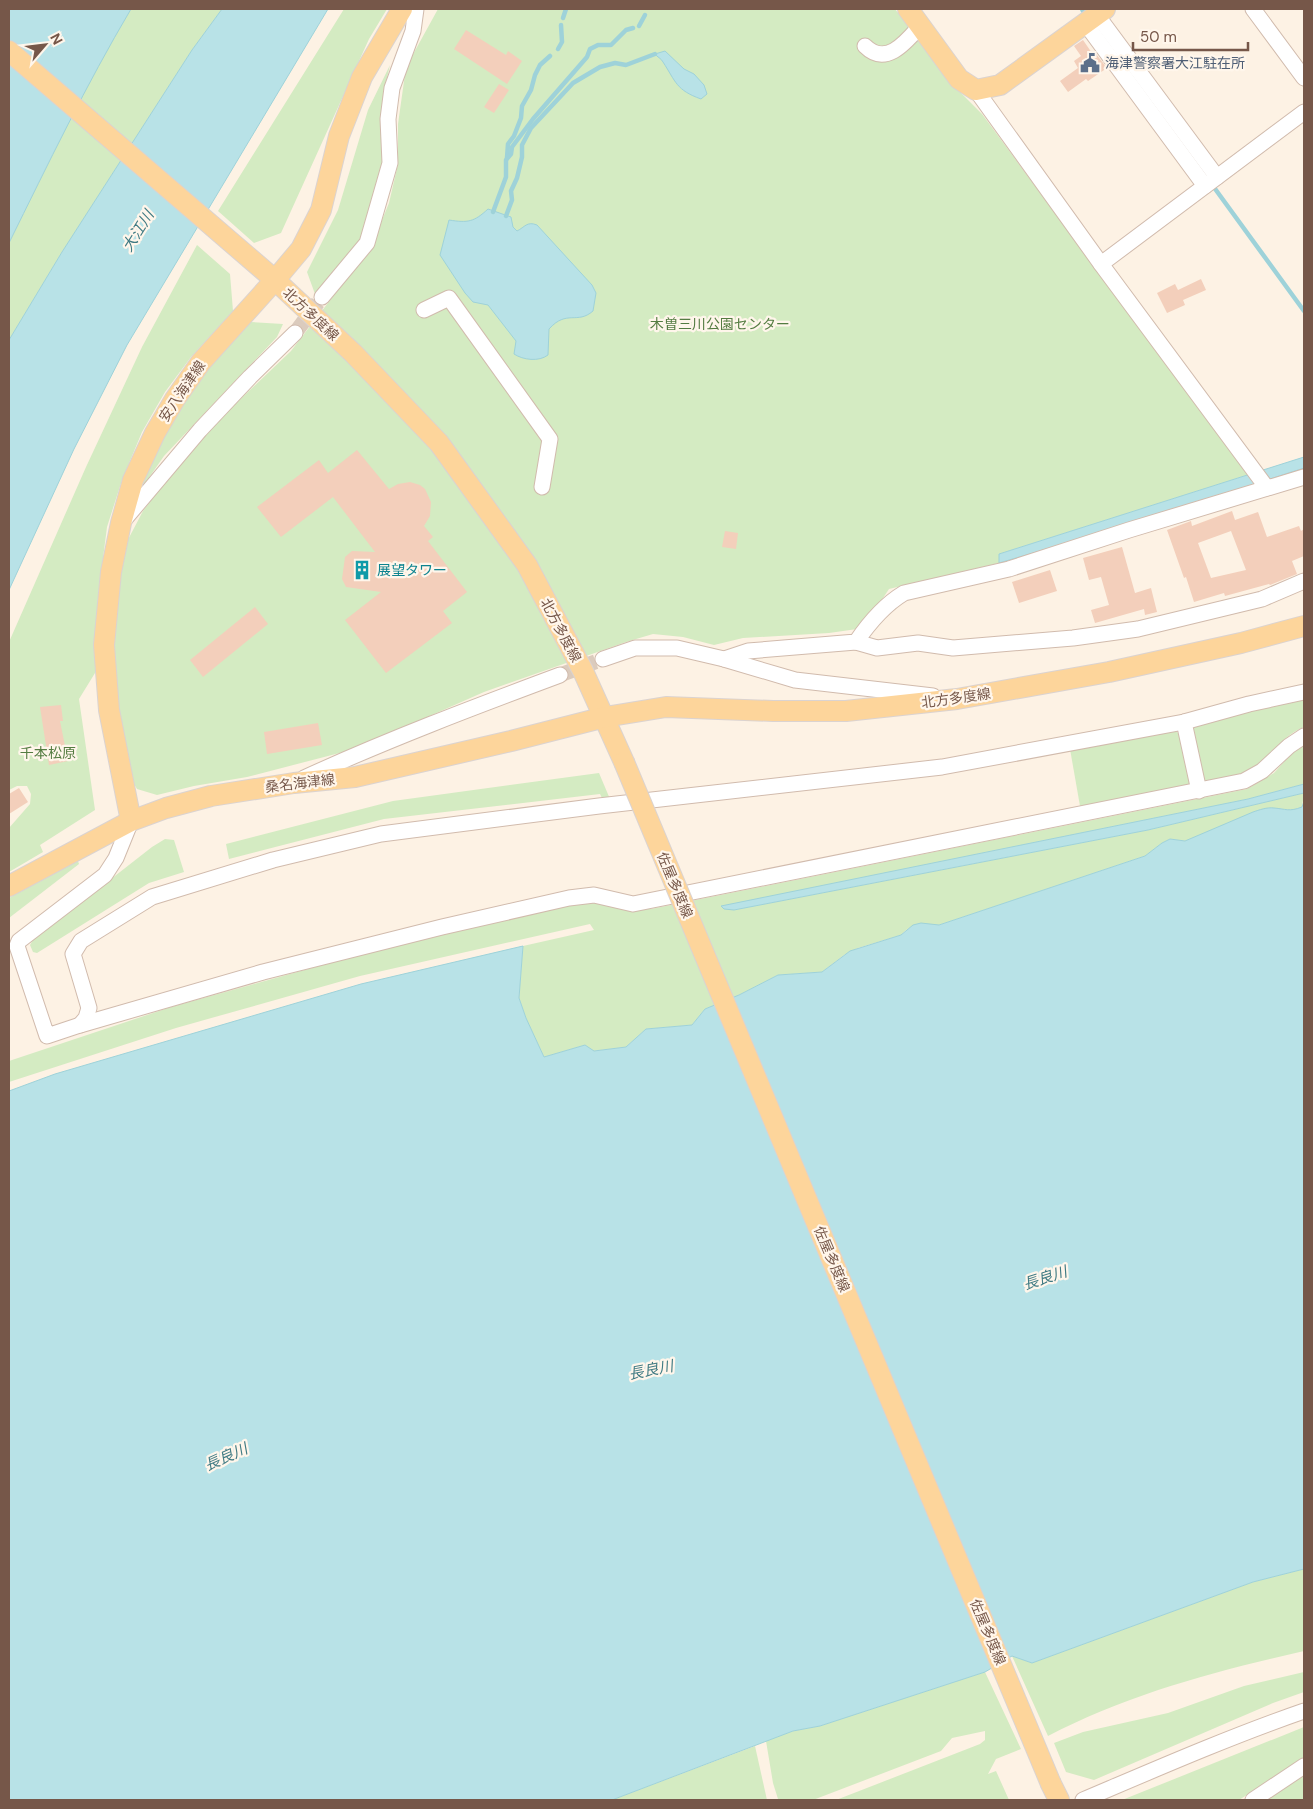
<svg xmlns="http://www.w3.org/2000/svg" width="1313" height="1809" viewBox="0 0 1313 1809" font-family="'DM Sans','Noto Sans JP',sans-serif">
	<rect width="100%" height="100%" fill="#fdf2e4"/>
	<g fill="#d4ebc2">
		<path d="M 131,9 L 222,9 L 192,50 L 62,252 L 9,340 L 9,243 L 64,131 L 107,48 Z"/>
		<path d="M 344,9 L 387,9 L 369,39 L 281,233 L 254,243 L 218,211 Z"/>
		<path d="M 438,9 L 895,9 L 957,89 L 982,114 L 1248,475 L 999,554 L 999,563 L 889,589 L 869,619 L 857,629 L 829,633 L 743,638 L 714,645 L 683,637 L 653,634 L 626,642 L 484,692 L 355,749 L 247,777 L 194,786 L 157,795 L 137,789 L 127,772 L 110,641 L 122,551 L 143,511 L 192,445 L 291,351 L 371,247 L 389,203 L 398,164 L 398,124 L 406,67 Z"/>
		<path d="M 390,65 L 386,82 L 382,120 L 384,159 L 361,238 L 315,294 L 307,272 L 338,210 L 368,110 Z"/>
		<path d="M 197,245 L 230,274 L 233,311 L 191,357 L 165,392 L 142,432 L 122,480 L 107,527 L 98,597 L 95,673 L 79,699 L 95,810 L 40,845 L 43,852 L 9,872 L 9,828 L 30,804 L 31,794 L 27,786 L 17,786 L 9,790 L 9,642 L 86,467 L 142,347 Z"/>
		<path d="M 250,322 L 283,324 L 277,337 L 164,456 L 139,492 C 151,463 162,435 179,408 C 197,378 226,349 250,322 Z"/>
		<path d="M 1304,698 L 1304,727 C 1285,734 1274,752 1259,764 C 1245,775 1224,778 1207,783 L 1204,780 L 1190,729 L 1192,724 Z"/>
		<path d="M 1173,729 L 1182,736 L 1192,782 L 1190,787 L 1083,808 L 1080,806 L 1070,749 Z"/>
		<path d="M 1304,746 L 1304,784 L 1248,799 L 998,850 L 734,910 L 1148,830 L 1304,793 L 1302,807 L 1294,811 L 1273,808 L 1185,841 L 1170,839 L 1162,843 L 1145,856 L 939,925 C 922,925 915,920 901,935 L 858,948 L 844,955 L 822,972 L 778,975 L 739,995 L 705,1009 L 692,1025 L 646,1029 L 626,1047 L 593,1051 L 585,1045 L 544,1057 L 526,1018 L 519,998 L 523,946 L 594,930 L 590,924 L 360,976 L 176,1028 L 9,1082 L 9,1061 L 171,1007 L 355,956 L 581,902 C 605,900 627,910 651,909 L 1247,789 L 1274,773 L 1292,753 Z"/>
		<path d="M 599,773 L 610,799 L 603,800 L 600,794 L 384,819 L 229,859 L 226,844 L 393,801 Z"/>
		<path d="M 165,839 L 174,840 L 184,872 L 149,883 L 37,953 L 33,952 L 30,945 L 33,940 L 152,847 Z"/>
		<path d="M 78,861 L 79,864 L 9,918 L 9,898 Z"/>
		<path d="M 1304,1569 L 1304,1651 C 1216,1671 1128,1694 1048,1736 L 1012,1656 L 1032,1663 L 1253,1582 Z"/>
		<path d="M 985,1672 L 1021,1749 L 996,1759 L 988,1774 L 996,1771 L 1009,1800 L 836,1800 L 980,1744 L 985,1740 L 985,1731 L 952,1738 L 941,1751 L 813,1800 L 778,1799 L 773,1783 L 766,1741 L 793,1731 L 820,1726 Z"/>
		<path d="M 1304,1672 L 1304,1692 L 1273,1703 L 1094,1780 L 1066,1772 L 1054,1743 L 1083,1732 L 1168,1713 L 1244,1686 Z"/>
		<path d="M 1304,1727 L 1304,1758 L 1239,1800 L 1122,1800 Z"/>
		<path d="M 755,1746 L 767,1800 L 612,1800 Z"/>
		<path d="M 1304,1774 L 1304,1800 L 1263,1800 Z"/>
	</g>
	<g fill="#b8e2e7" stroke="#9ed2d9">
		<path d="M 9,9 L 131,9 C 86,85 48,164 9,243 Z"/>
		<path d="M 222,9 L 328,9 L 127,345 L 74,449 L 9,590 L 9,340 L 62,252 L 192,50 Z"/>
		<path d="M 665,51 L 684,69 L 694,74 L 704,85 L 707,94 L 701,99 C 676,90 676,82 663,62 C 661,58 657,57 655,54 Z"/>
		<path d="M 488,209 L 511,217 L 513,227 L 517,231 C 525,227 527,221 537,225 L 592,285 L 596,293 L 593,311 C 577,325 567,309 549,329 L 548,355 C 539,362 523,360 514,354 L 516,341 L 488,305 L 473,302 L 465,293 L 440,255 L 449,220 C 468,223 474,222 488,209 Z"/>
		<path d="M 1304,457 L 1304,468 L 1128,525 L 999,563 L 999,554 Z"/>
		<path d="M 1304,784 L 1304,793 L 1148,830 L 734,910 L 724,909 L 721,906 L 1248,799 Z"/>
		<path d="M 1304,801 L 1304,1569 L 1253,1582 L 1032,1663 L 1012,1656 L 985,1672 L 820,1726 L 793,1731 L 612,1800 L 9,1800 L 9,1091 L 55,1074 L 361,984 L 523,946 L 519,998 L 526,1018 L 544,1057 L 585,1045 L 594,1051 L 626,1047 L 646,1029 L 692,1025 L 705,1009 L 739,995 L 778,975 L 822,972 L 850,951 L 901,935 L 913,925 L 921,923 L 939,925 L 1145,856 L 1162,843 L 1170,839 L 1185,841 L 1253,812 C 1259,810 1267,807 1274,808 C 1286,809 1289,812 1302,807 Z"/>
	</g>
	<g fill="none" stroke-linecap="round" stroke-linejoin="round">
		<g stroke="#9ed2d9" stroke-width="4.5">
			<path d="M 1082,9 L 1083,11"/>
			<path d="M 563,18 L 566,9"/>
			<path d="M 639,26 L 645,15"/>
			<path d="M 558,49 L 562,42 L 561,25"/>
			<path d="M 507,158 L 508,144 L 514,136 L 521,118 L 522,106 L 531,90 L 535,75 L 540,65 L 550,56"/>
			<path d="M 1213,186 L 1304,311"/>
			<path d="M 493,212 L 506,177 L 506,160 L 511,154 L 512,147 L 533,119 L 587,57 L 590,49 L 598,45 L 611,45 L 626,30 L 633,28"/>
			<path d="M 506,216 L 512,200 L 511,191 L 517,178 L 522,157 L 522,145 L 531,128 L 573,83 L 600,67 L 615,63 L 626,65 L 655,54"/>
		</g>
	</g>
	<g fill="#f3cfbb" fill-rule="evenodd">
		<path d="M 466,30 L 506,55 L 508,51 L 522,61 L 507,84 L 454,49 Z"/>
		<path d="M 1083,40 L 1094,56 L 1096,54 L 1107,68 L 1088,81 L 1086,79 L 1068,92 L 1060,81 L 1078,68 L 1074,61 L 1081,56 L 1074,46 Z"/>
		<path d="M 499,84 L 509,90 L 494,113 L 484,107 Z"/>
		<path d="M 1201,279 L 1206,290 L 1183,300 L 1185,305 L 1167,313 L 1157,293 L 1175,284 L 1178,290 Z"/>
		<path d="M 357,450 L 389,489 L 398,484 L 410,482 L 420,485 L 425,489 L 431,502 L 430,516 L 424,526 L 433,537 L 428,541 L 467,592 L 443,611 L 452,623 L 386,673 L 345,620 L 381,592 L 346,587 L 342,579 L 345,557 L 352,551 L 375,552 L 333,497 L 281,537 L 257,507 L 319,460 L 328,473 Z"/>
		<path d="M 1232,511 L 1235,520 L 1258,512 L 1267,537 L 1299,526 L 1301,531 L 1304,529 L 1304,556 L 1292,561 L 1297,574 L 1270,585 L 1269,584 L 1225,596 L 1224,593 L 1194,602 L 1186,577 L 1184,578 L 1167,530 L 1191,521 L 1192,526 ZM 1231,531 L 1246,570 L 1211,578 L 1198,543 Z"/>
		<path d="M 725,531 L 738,533 L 736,549 L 722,547 Z"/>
		<path d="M 1122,547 L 1135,593 L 1151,588 L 1157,612 L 1145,615 L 1144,609 L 1095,623 L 1091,610 L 1109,605 L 1101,577 L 1089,580 L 1083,558 Z"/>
		<path d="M 1050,570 L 1057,591 L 1019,603 L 1012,582 Z"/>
		<path d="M 255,607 L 268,624 L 203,677 L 190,660 Z"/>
		<path d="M 61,705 L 63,721 L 60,721 L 68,761 L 49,765 L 40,707 Z"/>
		<path d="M 318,723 L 322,745 L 267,754 L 264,732 Z"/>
		<path d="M 19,788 L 28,802 L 9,814 L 9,794 Z"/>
	</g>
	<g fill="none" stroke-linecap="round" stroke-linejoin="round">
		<g stroke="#dbcbbd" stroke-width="15" stroke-dasharray="15 8" stroke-linecap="butt">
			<path d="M 295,333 L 322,297"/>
			<path d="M 560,675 L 603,659"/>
		</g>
		<defs>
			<g id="minor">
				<path d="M 1253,9 L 1304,78"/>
				<path d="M 1097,15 L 1217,177"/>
				<path d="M 1085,23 L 1205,186"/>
				<path d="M 865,46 C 886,67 906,42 920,26"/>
				<path d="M 976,90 L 1101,264 L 1267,488"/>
				<path d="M 1101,264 L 1304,112"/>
				<path d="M 322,297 L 367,243 L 390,163 L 388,119 L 392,88 L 413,31 L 416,9"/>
				<path d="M 424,310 L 449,298 L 550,439 L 542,487"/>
				<path d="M 124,520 L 200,430 L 250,377 L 295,333"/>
				<path d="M 856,642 L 877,648 L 918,643 L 953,648 L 1073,638 L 1138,629 L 1262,599 L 1304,581"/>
				<path d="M 603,659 L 635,648 L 677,648 L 724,659 L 795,680 L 933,696"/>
				<path d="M 724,659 L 748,651 L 856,642 C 869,623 884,605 904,593 L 1009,569 L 1129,530 L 1304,477"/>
				<path d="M 1184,722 L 1199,791"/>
				<path d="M 304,778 C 387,740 474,707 560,675"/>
				<path d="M 131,821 L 116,858 L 105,875 L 19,941 L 17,946 L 47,1036 L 80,1025 L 263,972 L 442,927 L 569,898 L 594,895 L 633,904 L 1244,781 L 1262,771 L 1289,746 L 1304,736"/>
				<path d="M 80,1025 L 86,1018 L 89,1008 L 73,954 L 81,941 L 152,897 L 273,860 L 381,834 L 599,806 L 942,767 L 1184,722 L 1249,704 L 1304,692"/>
				<path d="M 1083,1800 C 1156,1769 1229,1737 1304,1711"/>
				<path d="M 1253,1800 L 1304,1766"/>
			</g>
			<g id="major">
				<path d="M 908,9 L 959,79 L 976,90 L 1000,85 L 1105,9"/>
				<path d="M 9,51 L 275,280 L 353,353 L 439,443 L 527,565 L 583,671 L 624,762"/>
				<path d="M 131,821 L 109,710 L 104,645 L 111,572 L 121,523 L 133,480 L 155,433 L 175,399 L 201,362 L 275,280 L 301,249 L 321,210 L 339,136 L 362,77 L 402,9"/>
				<path d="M 9,886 L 131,821 L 166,808 L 211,796 L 294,783 L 355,777 L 511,741 L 605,717 L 666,707 L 773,711 L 846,711 L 957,699 L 1109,672 L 1241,643 L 1304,626"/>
				<path d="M 1051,1784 L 1059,1800"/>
			</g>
		</defs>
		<use href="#minor" stroke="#d1bbad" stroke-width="17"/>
		<use href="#major" stroke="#dbd3d0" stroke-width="22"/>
		<use href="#minor" stroke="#fff" stroke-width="15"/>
		<use href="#major" stroke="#fdd59b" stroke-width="20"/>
		<defs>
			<path id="major-bridge" d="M 624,762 L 1051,1784"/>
		</defs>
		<use href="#major-bridge" stroke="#dbd3d0" stroke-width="22" stroke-linecap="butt"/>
		<use href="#major-bridge" stroke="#fdd59b" stroke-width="20"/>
	</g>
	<defs>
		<symbol id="civic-bare" viewBox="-9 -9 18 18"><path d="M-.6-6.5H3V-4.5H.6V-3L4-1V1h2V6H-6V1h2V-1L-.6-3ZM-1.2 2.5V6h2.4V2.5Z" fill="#5c6f8a" stroke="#fff6eb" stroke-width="2.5" paint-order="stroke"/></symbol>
		<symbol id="building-bare" viewBox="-9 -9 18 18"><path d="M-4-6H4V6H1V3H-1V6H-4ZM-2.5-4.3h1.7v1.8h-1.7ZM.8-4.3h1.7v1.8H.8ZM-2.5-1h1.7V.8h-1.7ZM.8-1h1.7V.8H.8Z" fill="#0f9aa8" stroke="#fff6eb" stroke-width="2.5" paint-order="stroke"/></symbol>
	</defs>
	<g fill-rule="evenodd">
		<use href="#civic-bare" x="1076" y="49" width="28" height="28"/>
		<use href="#building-bare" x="348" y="556" width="28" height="28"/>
	</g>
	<g text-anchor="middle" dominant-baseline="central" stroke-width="4.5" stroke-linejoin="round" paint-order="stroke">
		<g font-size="14" fill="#4e5e75" stroke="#fff6eb" text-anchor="start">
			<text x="1105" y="63">海津警察署大江駐在所</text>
		</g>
		<g font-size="14" fill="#765749" stroke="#fff6eb">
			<text transform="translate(311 314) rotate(43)">北方多度線</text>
			<text transform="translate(182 391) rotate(-56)">安八海津線</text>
			<text transform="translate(561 630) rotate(62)">北方多度線</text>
			<text transform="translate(956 698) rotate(-8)">北方多度線</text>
			<text transform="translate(300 783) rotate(-7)">桑名海津線</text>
			<text transform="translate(675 885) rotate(67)">佐屋多度線</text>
			<text transform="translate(832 1259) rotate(67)">佐屋多度線</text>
			<text transform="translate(988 1632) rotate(67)">佐屋多度線</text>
		</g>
		<g font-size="14" fill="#547c41" stroke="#fff6eb">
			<text x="720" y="324">木曽三川公園センター</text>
			<text x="48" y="753">千本松原</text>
		</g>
		<g font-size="14" fill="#0d838f" stroke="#fff6eb" text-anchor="start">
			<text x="377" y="570">展望タワー</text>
		</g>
		<g font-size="15" font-style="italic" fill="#3f7a83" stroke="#fff6eb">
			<text transform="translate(138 231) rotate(-58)">大江川</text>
			<text transform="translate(1045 1278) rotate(-18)">長良川</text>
			<text transform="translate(651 1370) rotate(-11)">長良川</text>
			<text transform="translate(226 1457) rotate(-24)">長良川</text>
		</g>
	</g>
	<rect width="1313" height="1809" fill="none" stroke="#765749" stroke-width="20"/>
	<g transform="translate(45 45) rotate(62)" stroke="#fff6eb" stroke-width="4" paint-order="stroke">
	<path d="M0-4L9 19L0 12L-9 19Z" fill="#765749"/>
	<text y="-8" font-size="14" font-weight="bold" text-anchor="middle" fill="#765749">N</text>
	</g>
	<path d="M1133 42v8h115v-8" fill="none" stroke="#765749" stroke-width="2.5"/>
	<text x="1140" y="42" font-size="15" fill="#765749" stroke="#fff6eb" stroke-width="4" paint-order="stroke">50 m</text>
</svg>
